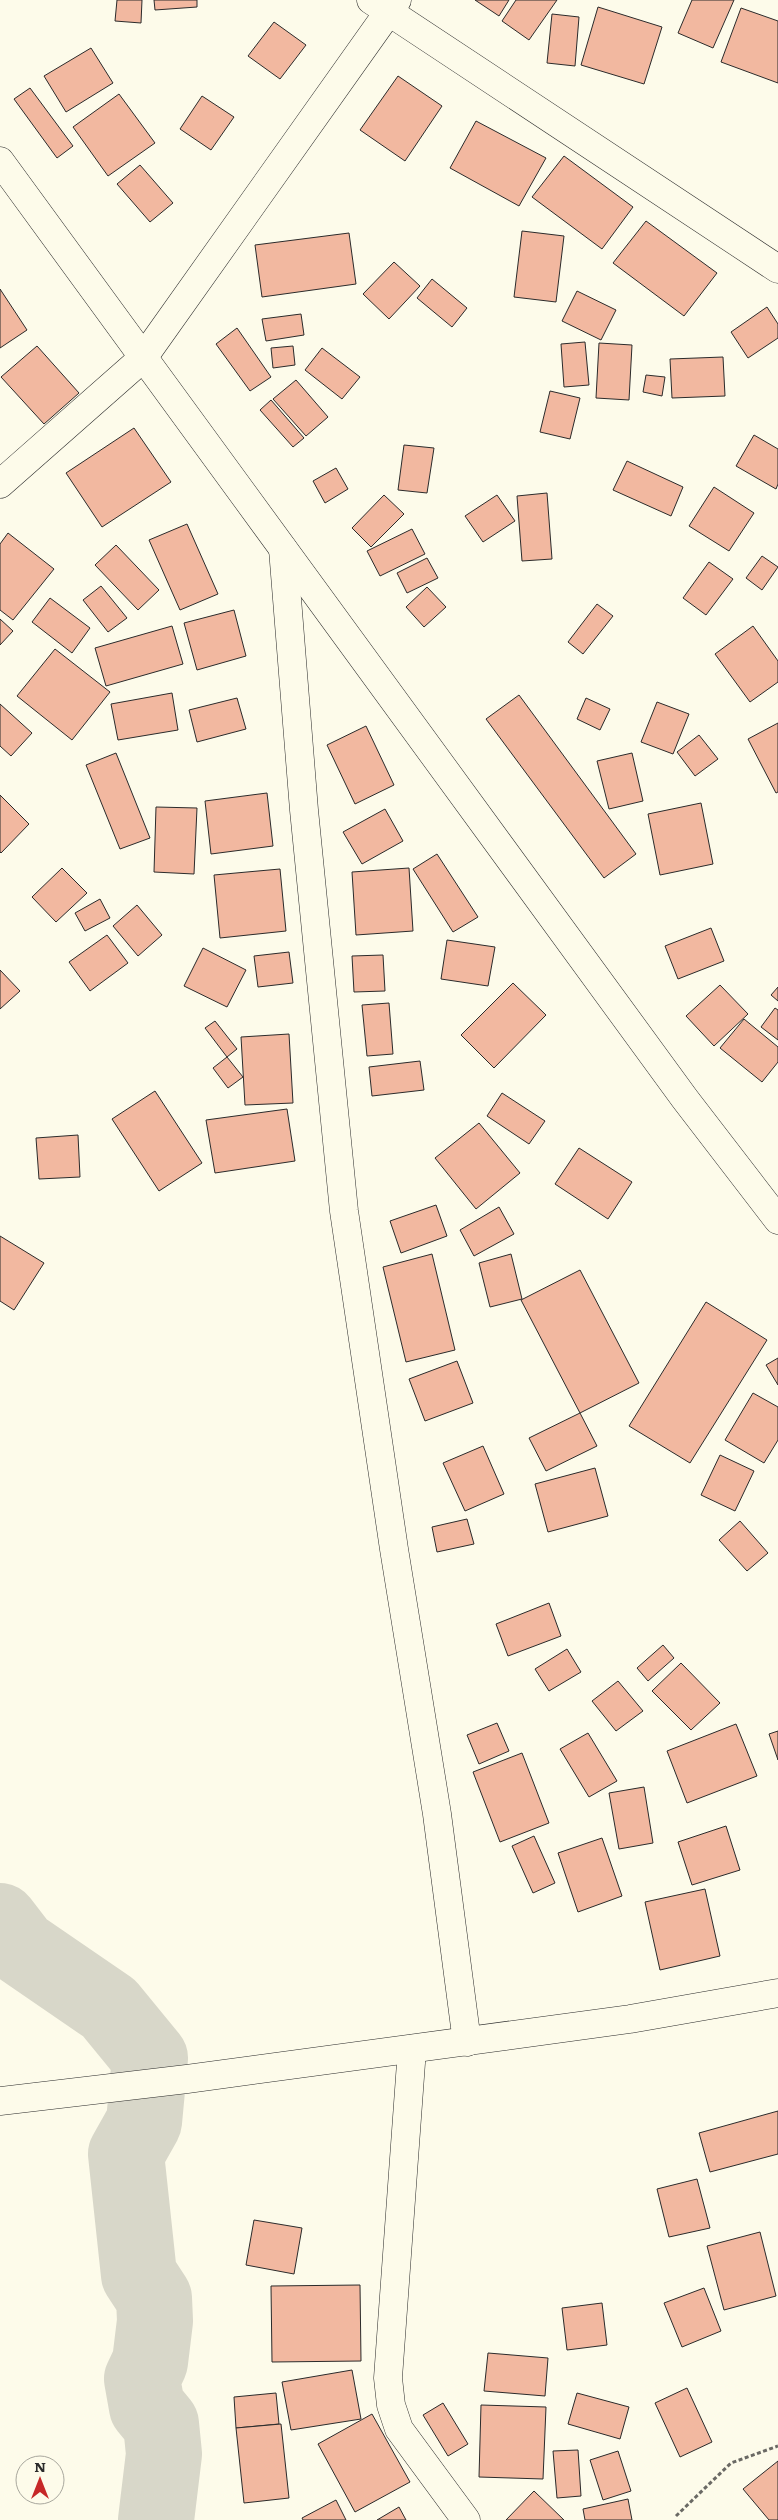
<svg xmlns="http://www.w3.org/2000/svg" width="778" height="2520" viewBox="0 0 778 2520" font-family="Literata,serif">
	<rect width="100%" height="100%" fill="#fdfbea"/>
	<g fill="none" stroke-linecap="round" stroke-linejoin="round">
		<path stroke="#d8d7c9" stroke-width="76" d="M 0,1921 L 20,1947 L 109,2008 L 150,2058 L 144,2122 L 126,2154 L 139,2275 L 154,2298 L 155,2321 L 150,2362 L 142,2379 L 147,2407 L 161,2424 L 164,2454 L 156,2520"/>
	</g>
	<g fill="#f2b8a0" stroke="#2b2b2b">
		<path d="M 117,0 L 142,0 L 141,23 L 115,21 Z"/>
		<path d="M 154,0 L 197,0 L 197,7 L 155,10 Z"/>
		<path d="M 475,0 L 509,0 L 499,16 Z"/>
		<path d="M 516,0 L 557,0 L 529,40 L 502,21 Z"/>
		<path d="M 692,0 L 734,0 L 713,48 L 678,33 Z"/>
		<path d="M 598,7 L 662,27 L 644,84 L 581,65 Z"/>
		<path d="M 741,8 L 778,21 L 778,83 L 721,62 Z"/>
		<path d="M 552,14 L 579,17 L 575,66 L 547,63 Z"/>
		<path d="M 274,22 L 306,45 L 280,79 L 248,56 Z"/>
		<path d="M 91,48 L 113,83 L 66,112 L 44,76 Z"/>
		<path d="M 398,76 L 442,106 L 405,161 L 360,130 Z"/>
		<path d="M 30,88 L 73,146 L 57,158 L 14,99 Z"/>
		<path d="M 119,94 L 155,143 L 108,176 L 73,127 Z"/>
		<path d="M 202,96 L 234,117 L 211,150 L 180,129 Z"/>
		<path d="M 476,121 L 546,158 L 519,206 L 450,168 Z"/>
		<path d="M 564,156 L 633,207 L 602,249 L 532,197 Z"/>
		<path d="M 140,165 L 173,203 L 150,222 L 117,184 Z"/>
		<path d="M 646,221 L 717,273 L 684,316 L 613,263 Z"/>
		<path d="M 522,231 L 564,236 L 556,302 L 514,297 Z"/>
		<path d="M 349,233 L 356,284 L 262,297 L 255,245 Z"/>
		<path d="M 394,262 L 420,286 L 389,319 L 363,294 Z"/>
		<path d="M 432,279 L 467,308 L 452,327 L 417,298 Z"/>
		<path d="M 0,289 L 27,330 L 0,348 Z"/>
		<path d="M 577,291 L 616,310 L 601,340 L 562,321 Z"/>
		<path d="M 767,307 L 778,324 L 778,338 L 748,358 L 731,332 Z"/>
		<path d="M 301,314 L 304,335 L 266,341 L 262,319 Z"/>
		<path d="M 237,328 L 271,377 L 250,391 L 216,344 Z"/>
		<path d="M 585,342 L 589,385 L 564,387 L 561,344 Z"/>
		<path d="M 599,343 L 632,345 L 629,400 L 596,398 Z"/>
		<path d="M 37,346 L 79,393 L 44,424 L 1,377 Z"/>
		<path d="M 293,346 L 295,365 L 273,368 L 271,348 Z"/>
		<path d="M 322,348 L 360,377 L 342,399 L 305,370 Z"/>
		<path d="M 723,357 L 725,396 L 672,398 L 670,359 Z"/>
		<path d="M 646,375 L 665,377 L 662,396 L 643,392 Z"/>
		<path d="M 296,380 L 328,417 L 306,436 L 273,399 Z"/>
		<path d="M 550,391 L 580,398 L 570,439 L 540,432 Z"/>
		<path d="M 271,400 L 304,438 L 293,447 L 260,410 Z"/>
		<path d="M 134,428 L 171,482 L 102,527 L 66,473 Z"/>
		<path d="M 754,435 L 778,449 L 778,484 L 776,489 L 736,466 Z"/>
		<path d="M 404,445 L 434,448 L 427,493 L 398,490 Z"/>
		<path d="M 627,461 L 683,487 L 671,516 L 613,490 Z"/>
		<path d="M 336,468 L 348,489 L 325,503 L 313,481 Z"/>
		<path d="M 714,487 L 754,513 L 729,551 L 689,526 Z"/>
		<path d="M 547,493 L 552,559 L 522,561 L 517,496 Z"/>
		<path d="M 384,495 L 404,514 L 371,547 L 352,528 Z"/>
		<path d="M 497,495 L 515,521 L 483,542 L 465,516 Z"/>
		<path d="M 187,524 L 218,594 L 180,610 L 149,540 Z"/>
		<path d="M 412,529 L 425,554 L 380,576 L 367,551 Z"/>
		<path d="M 8,533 L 54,569 L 13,620 L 0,610 L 0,544 Z"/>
		<path d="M 116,545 L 159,590 L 138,610 L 95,565 Z"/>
		<path d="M 762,556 L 778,567 L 762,590 L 746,578 Z"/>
		<path d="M 427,558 L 438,578 L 407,593 L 397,573 Z"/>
		<path d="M 709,562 L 733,579 L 706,615 L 683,598 Z"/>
		<path d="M 101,586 L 127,618 L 108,632 L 83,600 Z"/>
		<path d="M 427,587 L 446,607 L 424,627 L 406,607 Z"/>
		<path d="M 50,598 L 90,628 L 72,653 L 32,622 Z"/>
		<path d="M 597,604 L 613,616 L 583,654 L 568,642 Z"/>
		<path d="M 234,610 L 246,656 L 197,670 L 184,623 Z"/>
		<path d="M 0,619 L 13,631 L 0,645 Z"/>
		<path d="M 172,626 L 183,664 L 106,686 L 95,648 Z"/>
		<path d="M 753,626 L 778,661 L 778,682 L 750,702 L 715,654 Z"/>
		<path d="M 55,649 L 110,692 L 72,740 L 17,696 Z"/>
		<path d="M 172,693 L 178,730 L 118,740 L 111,704 Z"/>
		<path d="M 519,695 L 636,854 L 604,878 L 486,719 Z"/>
		<path d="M 237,698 L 246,729 L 197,742 L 189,710 Z"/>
		<path d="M 586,698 L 610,709 L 600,730 L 577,719 Z"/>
		<path d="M 657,702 L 689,714 L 673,754 L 641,742 Z"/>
		<path d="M 0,704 L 32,733 L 11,756 L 0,746 Z"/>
		<path d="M 778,723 L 778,792 L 776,793 L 748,739 Z"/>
		<path d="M 366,726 L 394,785 L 355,804 L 327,745 Z"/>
		<path d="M 699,735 L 718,759 L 695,776 L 677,752 Z"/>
		<path d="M 116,753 L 150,838 L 120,849 L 86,765 Z"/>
		<path d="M 632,753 L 643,801 L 609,809 L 597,761 Z"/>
		<path d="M 267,793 L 273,846 L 211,854 L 205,801 Z"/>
		<path d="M 0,795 L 29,824 L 1,853 L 0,852 Z"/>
		<path d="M 701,803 L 713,864 L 660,875 L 648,814 Z"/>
		<path d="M 156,807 L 197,808 L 194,874 L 154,872 Z"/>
		<path d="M 385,809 L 403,841 L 362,864 L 343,832 Z"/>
		<path d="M 437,854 L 478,917 L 453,932 L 413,869 Z"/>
		<path d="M 62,868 L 87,893 L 56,922 L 32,897 Z"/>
		<path d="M 409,868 L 413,931 L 356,935 L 352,872 Z"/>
		<path d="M 280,869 L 286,931 L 220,938 L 214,875 Z"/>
		<path d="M 100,899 L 110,918 L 85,931 L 75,913 Z"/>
		<path d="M 137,905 L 162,935 L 138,956 L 113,926 Z"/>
		<path d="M 711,928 L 724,961 L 678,979 L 665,946 Z"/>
		<path d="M 107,935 L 128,963 L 90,991 L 69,962 Z"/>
		<path d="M 447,940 L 495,947 L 488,986 L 441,979 Z"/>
		<path d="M 203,948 L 246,970 L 227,1007 L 184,986 Z"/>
		<path d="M 289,952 L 293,983 L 258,987 L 254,956 Z"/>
		<path d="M 383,955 L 385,991 L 354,992 L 352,956 Z"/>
		<path d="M 0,970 L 20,991 L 0,1009 Z"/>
		<path d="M 513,983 L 546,1015 L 494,1068 L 461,1035 Z"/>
		<path d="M 720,985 L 748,1014 L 714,1046 L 686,1016 Z"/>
		<path d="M 778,987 L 778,1001 L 771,995 Z"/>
		<path d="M 389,1003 L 393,1054 L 367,1056 L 362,1005 Z"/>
		<path d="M 775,1008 L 778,1010 L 778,1040 L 761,1027 Z"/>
		<path d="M 744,1019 L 778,1047 L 778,1062 L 762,1082 L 720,1048 Z"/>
		<path d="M 215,1021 L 237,1049 L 227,1057 L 205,1028 Z"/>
		<path d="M 289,1034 L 293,1103 L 245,1105 L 241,1037 Z"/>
		<path d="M 227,1057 L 243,1077 L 228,1088 L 213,1068 Z"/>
		<path d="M 420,1061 L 424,1090 L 372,1096 L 369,1067 Z"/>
		<path d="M 155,1091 L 202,1163 L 159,1191 L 112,1119 Z"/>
		<path d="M 502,1093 L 545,1121 L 529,1144 L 487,1116 Z"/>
		<path d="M 287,1109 L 295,1161 L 215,1173 L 206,1120 Z"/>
		<path d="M 479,1123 L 520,1173 L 476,1209 L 435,1158 Z"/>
		<path d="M 78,1135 L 80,1177 L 39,1179 L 36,1138 Z"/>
		<path d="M 579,1148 L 632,1182 L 608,1219 L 555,1184 Z"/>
		<path d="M 436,1205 L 447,1236 L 401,1253 L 390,1221 Z"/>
		<path d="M 499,1207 L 514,1234 L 474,1256 L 460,1230 Z"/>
		<path d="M 0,1236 L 44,1263 L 14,1310 L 0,1301 Z"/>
		<path d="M 432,1254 L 455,1350 L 406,1362 L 383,1267 Z"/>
		<path d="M 511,1254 L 522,1299 L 490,1307 L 479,1263 Z"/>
		<path d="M 580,1270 L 639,1383 L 580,1413 L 521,1300 Z"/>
		<path d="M 706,1302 L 767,1340 L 690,1463 L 629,1426 Z"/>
		<path d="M 778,1358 L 778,1385 L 766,1365 Z"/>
		<path d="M 457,1361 L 473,1403 L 425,1421 L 409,1379 Z"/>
		<path d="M 753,1393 L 778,1407 L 778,1440 L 764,1463 L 725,1440 Z"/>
		<path d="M 580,1413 L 597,1446 L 546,1471 L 529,1438 Z"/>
		<path d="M 483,1446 L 504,1494 L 465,1511 L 443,1463 Z"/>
		<path d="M 720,1455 L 754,1471 L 735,1511 L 701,1495 Z"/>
		<path d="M 595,1468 L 608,1516 L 548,1532 L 535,1484 Z"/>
		<path d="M 467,1519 L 474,1544 L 437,1552 L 432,1527 Z"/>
		<path d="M 740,1521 L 768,1553 L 747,1571 L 719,1540 Z"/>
		<path d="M 549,1603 L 561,1636 L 508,1656 L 496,1624 Z"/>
		<path d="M 663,1645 L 674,1658 L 648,1681 L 637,1668 Z"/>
		<path d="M 567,1649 L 581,1672 L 549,1691 L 535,1669 Z"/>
		<path d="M 681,1663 L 720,1703 L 691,1730 L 652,1691 Z"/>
		<path d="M 618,1681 L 643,1711 L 616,1731 L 592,1701 Z"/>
		<path d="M 497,1723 L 509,1751 L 479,1764 L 467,1735 Z"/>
		<path d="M 736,1724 L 757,1776 L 687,1803 L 667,1751 Z"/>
		<path d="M 778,1731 L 778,1760 L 769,1734 Z"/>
		<path d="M 588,1733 L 617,1781 L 589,1797 L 560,1749 Z"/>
		<path d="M 522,1753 L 549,1823 L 500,1842 L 473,1772 Z"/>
		<path d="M 644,1787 L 653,1843 L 619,1849 L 609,1793 Z"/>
		<path d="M 726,1826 L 740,1870 L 692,1885 L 678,1842 Z"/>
		<path d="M 534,1836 L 555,1883 L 533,1893 L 512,1846 Z"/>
		<path d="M 602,1838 L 622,1896 L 578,1912 L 558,1853 Z"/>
		<path d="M 705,1889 L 720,1956 L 660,1970 L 645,1902 Z"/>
		<path d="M 778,2111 L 778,2154 L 710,2172 L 699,2133 Z"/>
		<path d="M 697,2179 L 710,2228 L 669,2237 L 657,2189 Z"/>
		<path d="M 254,2220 L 302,2228 L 294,2274 L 246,2265 Z"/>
		<path d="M 760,2232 L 776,2296 L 724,2310 L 707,2246 Z"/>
		<path d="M 360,2285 L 361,2361 L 272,2362 L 271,2286 Z"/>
		<path d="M 704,2288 L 721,2331 L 682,2347 L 664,2303 Z"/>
		<path d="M 602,2303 L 607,2345 L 567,2350 L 562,2308 Z"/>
		<path d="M 488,2353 L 548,2358 L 545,2396 L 484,2391 Z"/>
		<path d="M 352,2370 L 361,2419 L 291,2430 L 282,2382 Z"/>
		<path d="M 687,2388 L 712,2442 L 680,2457 L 655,2403 Z"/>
		<path d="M 276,2393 L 279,2424 L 236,2428 L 234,2397 Z"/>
		<path d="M 577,2393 L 629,2407 L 620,2439 L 568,2424 Z"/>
		<path d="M 443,2403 L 468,2444 L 448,2456 L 423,2415 Z"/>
		<path d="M 481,2405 L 546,2407 L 543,2479 L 479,2477 Z"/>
		<path d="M 372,2414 L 410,2482 L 355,2512 L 318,2444 Z"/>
		<path d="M 281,2424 L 289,2498 L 244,2503 L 236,2428 Z"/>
		<path d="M 578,2450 L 581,2496 L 557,2498 L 553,2451 Z"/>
		<path d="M 618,2451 L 631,2491 L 603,2500 L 590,2460 Z"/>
		<path d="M 778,2461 L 778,2520 L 769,2520 L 743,2489 Z"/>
		<path d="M 534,2491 L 564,2520 L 506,2520 Z"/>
		<path d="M 628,2499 L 632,2520 L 585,2520 L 583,2509 Z"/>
		<path d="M 336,2500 L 346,2520 L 303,2520 L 302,2518 Z"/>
		<path d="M 399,2507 L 406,2520 L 377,2520 Z"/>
	</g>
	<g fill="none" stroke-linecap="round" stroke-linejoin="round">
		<defs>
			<g id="minor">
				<path d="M 371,0 L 778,269"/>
				<path d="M 0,161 L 685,1099 L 778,1220"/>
				<path d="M 0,484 L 143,358 L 397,0"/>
				<path d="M 283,549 L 304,810 L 344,1211 L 394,1549 L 437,1814 L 467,2042"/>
				<path d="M 412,2049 L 388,2378 L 391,2405 L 399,2429 L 466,2520"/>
				<path d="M 0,2101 L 187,2079 L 630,2019 L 778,1993"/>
			</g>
		</defs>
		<use href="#minor" stroke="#2b2b2b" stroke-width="29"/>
		<path stroke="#6a6964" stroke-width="3" stroke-dasharray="4 2.5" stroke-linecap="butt" d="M 676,2516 L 731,2463 L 778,2446"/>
		<use href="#minor" stroke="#fdfbea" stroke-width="28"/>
	</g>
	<g transform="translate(40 2480)"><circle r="24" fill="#fdfbea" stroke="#a9a89e"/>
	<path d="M0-4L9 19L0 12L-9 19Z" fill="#c62828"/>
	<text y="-8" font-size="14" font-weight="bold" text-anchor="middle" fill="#2b2b2b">N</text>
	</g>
</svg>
